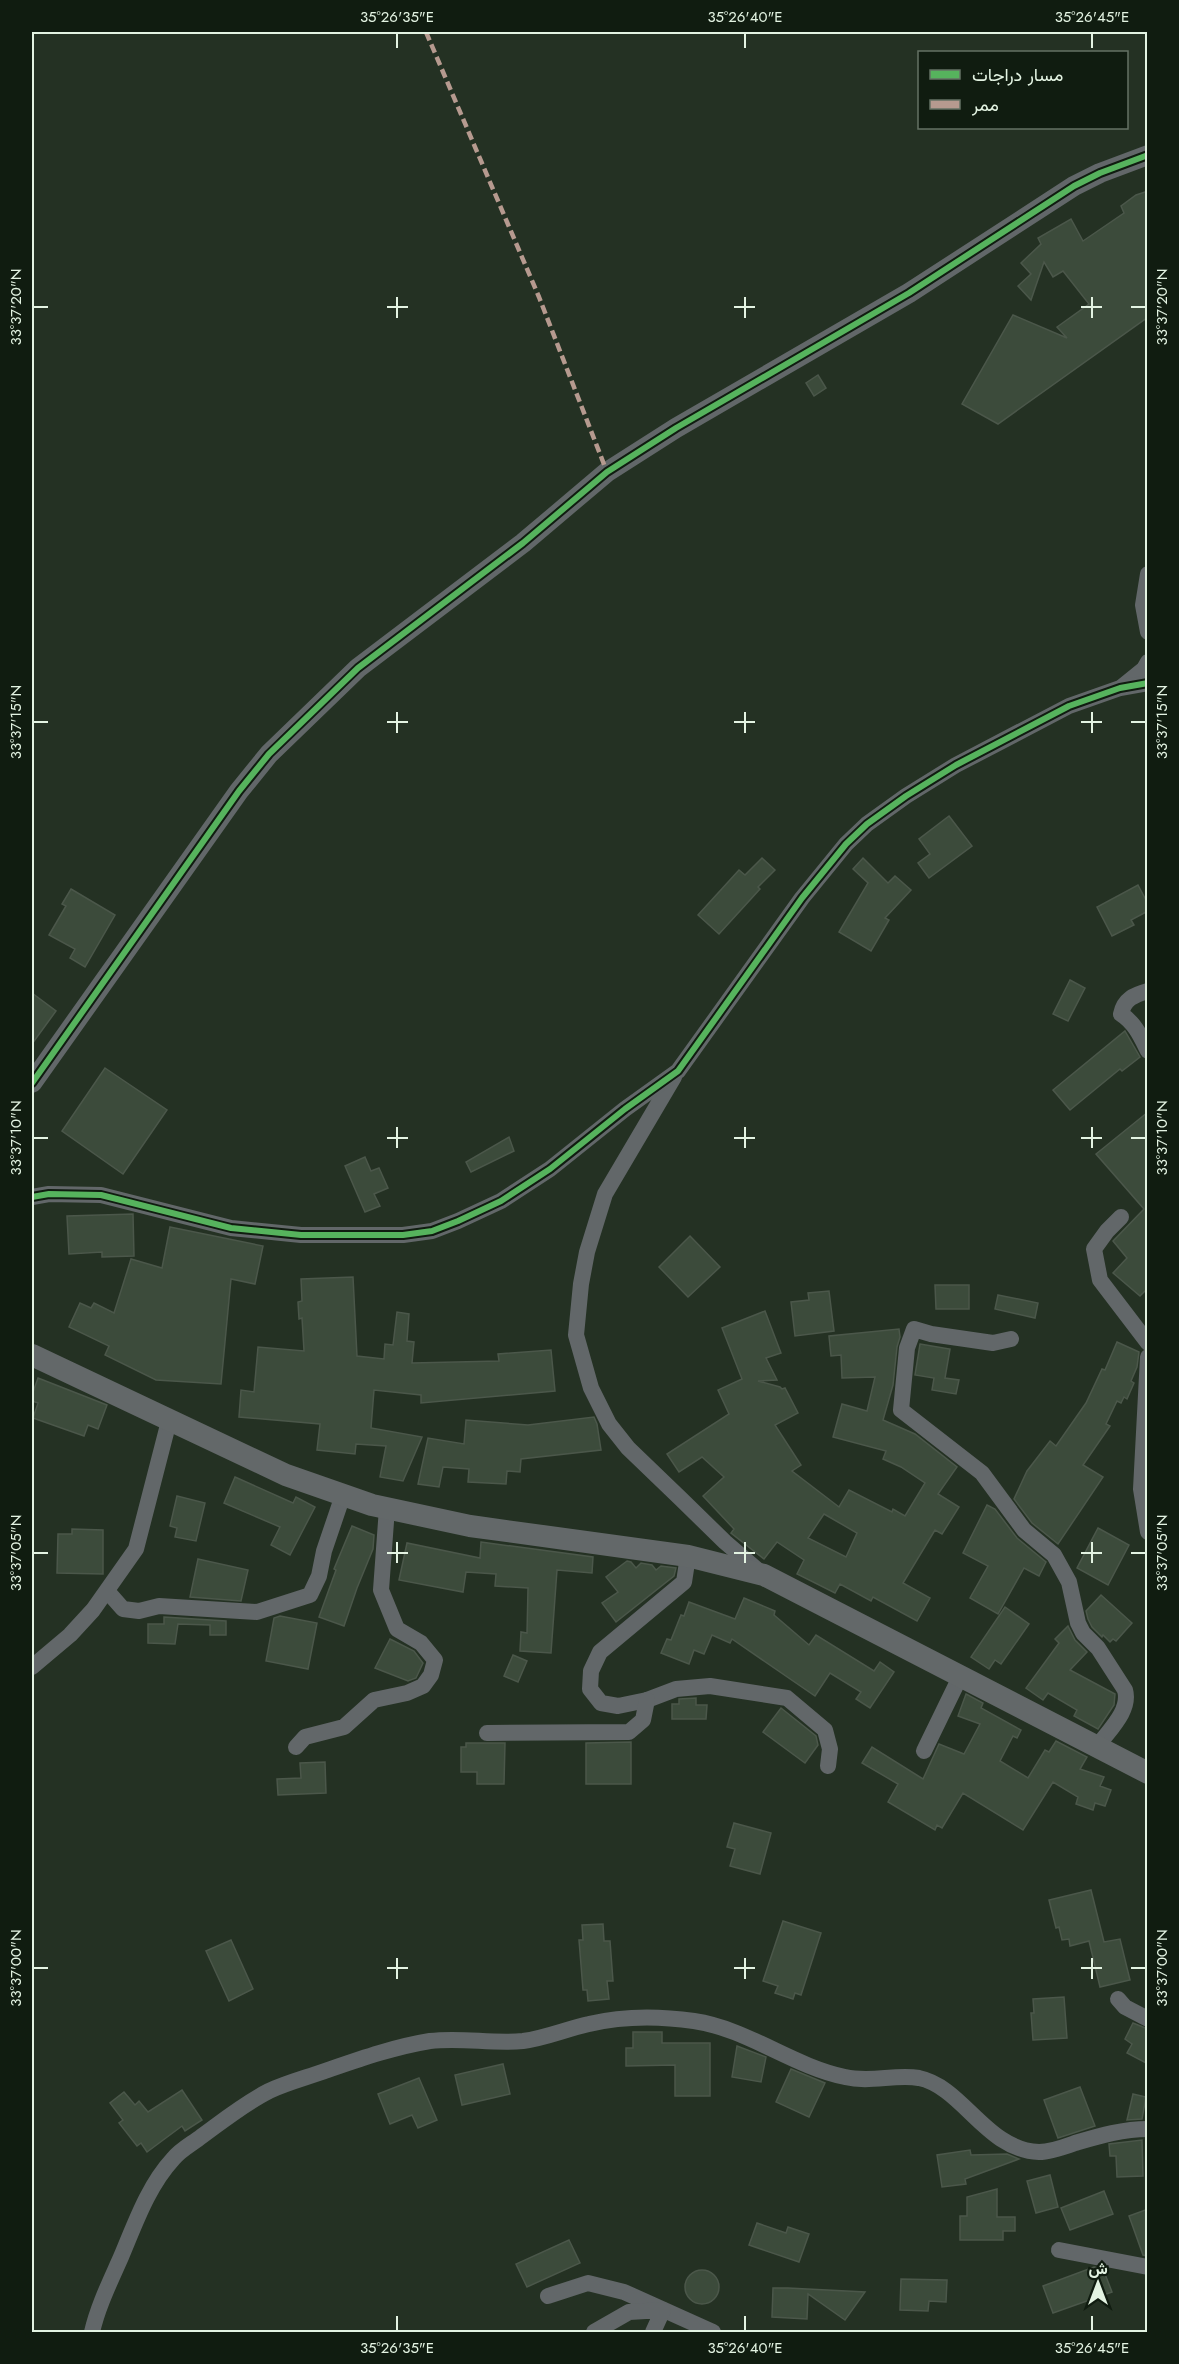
<svg xmlns="http://www.w3.org/2000/svg" width="1179" height="2364" viewBox="0 0 1179 2364" font-family="Jost,Vazirmatn,sans-serif">
	<rect width="100%" height="100%" fill="#243123"/>
	<g fill="#3c4b3b" stroke="#4b574a" stroke-width="1.5" fill-rule="evenodd">
		<path d="M 1148,191 L 1148,317 L 998,424 L 962,404 L 1013,315 L 1067,338 L 1057,327 L 1089,304 L 1063,271 L 1053,277 L 1044,262 L 1031,300 L 1018,286 L 1031,274 L 1021,263 L 1041,244 L 1038,238 L 1071,219 L 1083,241 L 1124,213 L 1121,206 L 1136,195 Z"/>
		<path d="M 818,375 L 826,388 L 814,396 L 806,383 Z"/>
		<path d="M 949,816 L 972,846 L 929,878 L 918,863 L 930,854 L 919,839 Z"/>
		<path d="M 762,858 L 775,870 L 758,887 L 760,889 L 719,934 L 698,915 L 739,870 L 745,875 Z"/>
		<path d="M 863,858 L 888,883 L 895,876 L 911,890 L 885,918 L 889,920 L 871,951 L 839,932 L 868,883 L 853,869 Z"/>
		<path d="M 1138,885 L 1148,904 L 1148,911 L 1131,920 L 1134,925 L 1112,936 L 1097,907 Z"/>
		<path d="M 71,889 L 115,915 L 85,967 L 70,958 L 75,949 L 49,935 L 66,906 L 62,904 Z"/>
		<path d="M 1070,980 L 1085,988 L 1068,1021 L 1053,1014 Z"/>
		<path d="M 32,993 L 56,1011 L 32,1044 Z"/>
		<path d="M 1125,1031 L 1140,1057 L 1122,1071 L 1120,1069 L 1070,1110 L 1053,1090 Z"/>
		<path d="M 105,1068 L 167,1110 L 123,1174 L 62,1131 Z"/>
		<path d="M 1148,1112 L 1148,1288 L 1140,1296 L 1113,1273 L 1127,1258 L 1113,1241 L 1144,1209 L 1096,1154 Z"/>
		<path d="M 509,1137 L 514,1151 L 471,1172 L 466,1162 Z"/>
		<path d="M 365,1157 L 371,1171 L 379,1168 L 388,1188 L 374,1194 L 380,1206 L 365,1212 L 345,1166 Z"/>
		<path d="M 133,1214 L 134,1256 L 102,1257 L 102,1252 L 69,1254 L 67,1216 Z"/>
		<path d="M 170,1227 L 263,1246 L 255,1284 L 231,1279 L 221,1384 L 156,1380 L 105,1355 L 109,1346 L 69,1327 L 80,1303 L 91,1308 L 94,1303 L 114,1313 L 131,1259 L 162,1268 Z"/>
		<path d="M 690,1236 L 720,1267 L 688,1297 L 659,1267 Z"/>
		<path d="M 353,1277 L 357,1356 L 384,1359 L 385,1344 L 393,1345 L 397,1312 L 409,1314 L 407,1341 L 414,1342 L 412,1363 L 499,1361 L 498,1354 L 551,1350 L 555,1391 L 421,1403 L 421,1395 L 374,1390 L 371,1428 L 422,1437 L 403,1481 L 380,1477 L 386,1446 L 356,1444 L 355,1454 L 317,1450 L 320,1424 L 239,1417 L 241,1390 L 254,1392 L 258,1347 L 304,1351 L 302,1318 L 299,1319 L 298,1302 L 302,1301 L 301,1279 Z"/>
		<path d="M 935,1285 L 969,1285 L 969,1309 L 936,1309 Z"/>
		<path d="M 829,1291 L 834,1331 L 795,1336 L 791,1302 L 809,1300 L 808,1293 Z"/>
		<path d="M 998,1295 L 1038,1303 L 1035,1318 L 995,1309 Z"/>
		<path d="M 765,1311 L 781,1353 L 766,1358 L 777,1380 L 758,1381 L 780,1387 L 782,1389 L 785,1388 L 798,1413 L 775,1425 L 801,1465 L 792,1471 L 839,1507 L 849,1490 L 892,1512 L 893,1509 L 905,1516 L 925,1483 L 901,1467 L 883,1459 L 886,1451 L 833,1437 L 842,1404 L 867,1411 L 875,1377 L 842,1378 L 841,1355 L 831,1356 L 829,1336 L 899,1329 L 900,1337 L 897,1347 L 893,1385 L 883,1420 L 915,1434 L 957,1467 L 938,1494 L 959,1507 L 942,1534 L 935,1530 L 903,1583 L 930,1598 L 917,1621 L 873,1597 L 871,1601 L 840,1584 L 835,1593 L 797,1574 L 804,1560 L 777,1542 L 764,1559 L 731,1533 L 734,1529 L 703,1496 L 724,1477 L 702,1457 L 679,1472 L 667,1454 L 729,1414 L 718,1390 L 742,1379 L 722,1328 ZM 824,1514 L 857,1533 L 846,1557 L 808,1538 Z"/>
		<path d="M 1117,1342 L 1139,1352 L 1137,1367 L 1131,1381 L 1134,1383 L 1127,1399 L 1124,1397 L 1121,1403 L 1117,1401 L 1106,1424 L 1110,1426 L 1083,1465 L 1103,1477 L 1058,1544 L 1032,1523 L 1014,1499 L 1027,1471 L 1050,1441 L 1056,1446 L 1086,1403 L 1102,1369 L 1105,1370 Z"/>
		<path d="M 920,1344 L 950,1349 L 945,1378 L 959,1380 L 956,1394 L 932,1390 L 934,1378 L 915,1375 Z"/>
		<path d="M 38,1378 L 107,1405 L 98,1429 L 88,1425 L 84,1436 L 33,1418 L 38,1403 L 32,1401 L 32,1395 Z"/>
		<path d="M 594,1417 L 597,1424 L 601,1450 L 521,1459 L 520,1472 L 507,1471 L 506,1484 L 468,1482 L 469,1469 L 443,1467 L 439,1487 L 418,1484 L 428,1438 L 464,1444 L 466,1420 L 528,1425 Z"/>
		<path d="M 235,1477 L 293,1503 L 296,1497 L 315,1507 L 290,1555 L 271,1545 L 280,1527 L 224,1503 Z"/>
		<path d="M 177,1496 L 205,1503 L 196,1541 L 175,1537 L 177,1528 L 170,1526 Z"/>
		<path d="M 987,1505 L 995,1509 L 1017,1538 L 1046,1562 L 1039,1576 L 1024,1568 L 998,1614 L 970,1598 L 988,1566 L 963,1553 Z"/>
		<path d="M 352,1526 L 374,1535 L 373,1549 L 357,1588 L 344,1626 L 319,1617 L 336,1570 L 334,1569 Z"/>
		<path d="M 1098,1528 L 1129,1545 L 1108,1585 L 1077,1568 Z"/>
		<path d="M 72,1529 L 103,1530 L 103,1574 L 57,1573 L 58,1534 L 72,1534 Z"/>
		<path d="M 481,1542 L 593,1557 L 592,1573 L 557,1570 L 551,1653 L 520,1651 L 521,1632 L 527,1633 L 528,1588 L 495,1586 L 496,1574 L 466,1572 L 463,1592 L 399,1580 L 407,1543 L 480,1558 Z"/>
		<path d="M 198,1559 L 248,1570 L 241,1601 L 190,1597 Z"/>
		<path d="M 627,1561 L 631,1562 L 636,1568 L 641,1563 L 652,1565 L 656,1570 L 661,1566 L 676,1568 L 674,1576 L 616,1622 L 602,1603 L 618,1592 L 606,1577 Z"/>
		<path d="M 1101,1595 L 1132,1623 L 1116,1641 L 1113,1639 L 1110,1642 L 1103,1635 L 1102,1637 L 1092,1627 L 1088,1619 L 1086,1611 Z"/>
		<path d="M 744,1598 L 775,1611 L 774,1615 L 809,1645 L 816,1635 L 874,1671 L 880,1662 L 894,1672 L 870,1708 L 856,1699 L 861,1692 L 830,1673 L 815,1696 L 732,1639 L 730,1643 L 712,1635 L 704,1654 L 694,1650 L 689,1664 L 661,1653 L 667,1639 L 671,1640 L 681,1615 L 684,1616 L 689,1602 L 735,1619 Z"/>
		<path d="M 1005,1607 L 1029,1624 L 1001,1664 L 995,1660 L 989,1669 L 971,1657 Z"/>
		<path d="M 280,1616 L 317,1623 L 308,1669 L 266,1661 L 274,1618 Z"/>
		<path d="M 164,1617 L 226,1621 L 226,1635 L 210,1635 L 210,1625 L 178,1624 L 175,1644 L 148,1643 L 148,1624 L 164,1624 Z"/>
		<path d="M 1068,1626 L 1075,1640 L 1087,1652 L 1070,1670 L 1115,1694 L 1114,1705 L 1098,1729 L 1074,1716 L 1077,1710 L 1048,1693 L 1043,1700 L 1026,1688 L 1059,1643 L 1055,1639 Z"/>
		<path d="M 390,1639 L 414,1651 L 423,1663 L 416,1678 L 408,1681 L 375,1668 Z"/>
		<path d="M 513,1655 L 527,1661 L 518,1682 L 504,1676 Z"/>
		<path d="M 966,1694 L 983,1703 L 981,1708 L 1021,1730 L 1017,1738 L 1013,1736 L 1000,1761 L 1028,1778 L 1045,1750 L 1049,1752 L 1056,1741 L 1087,1757 L 1080,1769 L 1104,1777 L 1100,1786 L 1111,1790 L 1105,1806 L 1095,1803 L 1093,1810 L 1076,1804 L 1078,1797 L 1053,1782 L 1023,1830 L 963,1793 L 942,1828 L 937,1825 L 935,1830 L 888,1802 L 898,1784 L 862,1763 L 872,1747 L 923,1779 L 939,1744 L 964,1754 L 980,1724 L 958,1716 Z"/>
		<path d="M 696,1698 L 696,1705 L 707,1705 L 706,1719 L 672,1719 L 672,1704 L 679,1704 L 679,1699 Z"/>
		<path d="M 781,1708 L 816,1736 L 818,1745 L 805,1763 L 763,1732 Z"/>
		<path d="M 631,1742 L 631,1784 L 586,1784 L 586,1743 Z"/>
		<path d="M 466,1743 L 505,1743 L 504,1784 L 477,1784 L 477,1772 L 461,1772 L 461,1747 L 466,1747 Z"/>
		<path d="M 325,1762 L 326,1793 L 278,1795 L 277,1779 L 301,1778 L 300,1763 Z"/>
		<path d="M 734,1823 L 771,1833 L 760,1874 L 730,1866 L 735,1849 L 727,1847 Z"/>
		<path d="M 1091,1890 L 1104,1942 L 1120,1939 L 1130,1980 L 1100,1987 L 1089,1941 L 1070,1946 L 1069,1939 L 1062,1940 L 1059,1927 L 1056,1928 L 1049,1900 Z"/>
		<path d="M 783,1921 L 821,1933 L 801,1995 L 795,1993 L 793,1999 L 775,1993 L 778,1986 L 763,1981 Z"/>
		<path d="M 603,1924 L 604,1941 L 610,1941 L 613,1981 L 607,1981 L 609,1999 L 588,2001 L 587,1990 L 583,1990 L 579,1940 L 583,1940 L 582,1925 Z"/>
		<path d="M 231,1940 L 253,1989 L 229,2001 L 206,1951 Z"/>
		<path d="M 1064,1997 L 1067,2038 L 1033,2040 L 1031,2013 L 1034,2013 L 1033,1999 Z"/>
		<path d="M 1133,2023 L 1148,2029 L 1148,2064 L 1127,2053 L 1132,2044 L 1125,2039 Z"/>
		<path d="M 633,2032 L 662,2032 L 662,2043 L 710,2043 L 710,2096 L 675,2096 L 675,2065 L 626,2066 L 626,2048 L 633,2048 Z"/>
		<path d="M 737,2046 L 766,2057 L 761,2082 L 732,2077 Z"/>
		<path d="M 503,2064 L 510,2094 L 462,2105 L 455,2075 Z"/>
		<path d="M 791,2069 L 825,2083 L 809,2117 L 776,2102 Z"/>
		<path d="M 419,2078 L 437,2120 L 418,2128 L 412,2115 L 390,2124 L 378,2094 Z"/>
		<path d="M 1080,2087 L 1095,2126 L 1058,2138 L 1044,2100 Z"/>
		<path d="M 182,2090 L 202,2120 L 185,2131 L 182,2126 L 147,2152 L 141,2143 L 137,2146 L 119,2123 L 123,2120 L 110,2103 L 124,2092 L 135,2105 L 139,2101 L 148,2112 Z"/>
		<path d="M 1133,2094 L 1146,2097 L 1142,2119 L 1127,2120 Z"/>
		<path d="M 1142,2140 L 1143,2176 L 1117,2177 L 1116,2156 L 1110,2156 L 1109,2144 Z"/>
		<path d="M 970,2150 L 971,2155 L 1007,2154 L 1019,2159 L 965,2179 L 966,2184 L 942,2187 L 937,2155 Z"/>
		<path d="M 1050,2175 L 1058,2207 L 1036,2213 L 1027,2181 Z"/>
		<path d="M 997,2189 L 997,2217 L 1015,2217 L 1015,2231 L 1003,2231 L 1003,2240 L 960,2240 L 960,2216 L 967,2216 L 967,2197 Z"/>
		<path d="M 1104,2191 L 1113,2214 L 1070,2230 L 1061,2208 Z"/>
		<path d="M 1148,2209 L 1148,2256 L 1143,2255 L 1129,2216 Z"/>
		<path d="M 757,2223 L 786,2233 L 788,2227 L 809,2234 L 799,2262 L 749,2245 Z"/>
		<path d="M 569,2240 L 580,2263 L 527,2287 L 516,2264 Z"/>
		<path d="M 1094,2267 L 1103,2269 L 1112,2292 L 1053,2313 L 1043,2286 Z"/>
		<circle cx="702" cy="2287" r="17"/>
		<path d="M 901,2279 L 947,2280 L 946,2302 L 929,2301 L 928,2311 L 900,2310 Z"/>
		<path d="M 773,2288 L 788,2288 L 865,2292 L 845,2320 L 808,2294 L 807,2319 L 772,2317 Z"/>
	</g>
	<g fill="none" stroke-linecap="round" stroke-linejoin="round">
		<g stroke="#626769" stroke-width="16">
			<path d="M 1148,574 L 1143,605 L 1148,632"/>
			<path d="M 1123,686 L 1144,669 L 1148,662"/>
			<path d="M 1148,991 C 1134,995 1124,999 1121,1014 C 1135,1023 1141,1037 1148,1051"/>
			<path d="M 674,1077 L 605,1194 L 587,1252 L 581,1284 L 576,1335 L 591,1388 L 609,1424 L 628,1448 L 681,1499 L 725,1542 L 761,1573"/>
			<path d="M 32,1197 L 49,1194 L 101,1195 L 231,1228 L 301,1235 L 403,1235 L 432,1231 L 458,1221 L 501,1201 L 550,1169 L 625,1109 L 678,1071 L 802,898 L 846,844 L 867,824 L 906,796 L 956,765 L 1069,706 L 1120,688 L 1148,683"/>
			<path d="M 1121,1217 L 1107,1231 L 1094,1249 L 1100,1280 L 1148,1343"/>
			<path d="M 1011,1339 L 993,1343 L 931,1334 L 914,1329 L 907,1348 L 901,1410 L 982,1473 L 1024,1530 L 1054,1555 L 1069,1582 L 1078,1623 L 1083,1633 L 1098,1648 L 1125,1690 C 1131,1711 1108,1731 1096,1748"/>
			<path d="M 1148,1357 L 1141,1489 L 1148,1532"/>
			<path d="M 688,1556 L 684,1582 L 600,1652 L 591,1671 L 590,1689 L 601,1703 L 618,1706 L 647,1700 L 676,1689 L 710,1686 L 787,1698 L 825,1730 L 830,1749 L 828,1766"/>
			<path d="M 108,1592 L 123,1609 L 139,1611 L 159,1606 L 257,1612 L 310,1595 L 319,1576 L 324,1551 L 343,1495"/>
			<path d="M 32,1667 L 70,1635 L 93,1610 L 136,1549 L 169,1421"/>
			<path d="M 487,1733 L 629,1732 L 643,1720 L 647,1700"/>
			<path d="M 296,1747 L 305,1737 L 344,1727 L 374,1700 L 407,1693 L 423,1686 L 431,1675 L 435,1660 L 421,1643 L 397,1629 L 381,1590 L 387,1508"/>
			<path d="M 924,1751 L 960,1677"/>
			<path d="M 1118,1999 L 1125,2007 L 1148,2019"/>
			<path d="M 1059,2250 L 1148,2267"/>
			<path d="M 548,2296 L 588,2283 L 624,2292 L 713,2332"/>
			<path d="M 92,2332 C 98,2306 110,2282 121,2257 C 135,2224 148,2186 173,2159 C 181,2149 192,2144 202,2136 C 224,2120 245,2103 269,2091 C 286,2083 305,2078 322,2072 C 357,2060 393,2047 430,2041 C 461,2037 492,2044 523,2041 C 546,2038 566,2029 589,2024 C 622,2016 660,2016 694,2021 C 748,2029 792,2066 845,2077 C 870,2083 895,2074 919,2078 C 963,2087 986,2150 1039,2152 C 1051,2152 1064,2147 1075,2143 C 1099,2136 1122,2129 1148,2129"/>
			<path d="M 594,2332 L 629,2312 L 663,2310 L 653,2332"/>
		</g>
		<path stroke="#626769" stroke-width="20" d="M 32,1083 L 239,791 L 269,754 L 358,668 L 523,543 L 607,472 L 676,428 L 909,293 L 1074,186 L 1100,173 L 1148,155"/>
		<path stroke="#636869" stroke-width="22" d="M 32,1355 L 286,1475 L 372,1505 L 470,1526 L 688,1556 L 764,1575 L 1148,1773"/>
		<path stroke="#b69a8f" stroke-width="4.5" stroke-dasharray="9 4.5" stroke-linecap="butt" d="M 426,32 L 539,297 L 607,472"/>
		<defs>
			<g id="cycleway">
				<path d="M 32,1083 L 239,791 L 269,754 L 358,668 L 523,543 L 607,472 L 676,428 L 909,293 L 1074,186 L 1100,173 L 1148,155"/>
				<path d="M 32,1197 L 49,1194 L 101,1195 L 231,1228 L 301,1235 L 403,1235 L 432,1231 L 458,1221 L 501,1201 L 550,1169 L 625,1109 L 678,1071 L 802,898 L 846,844 L 867,824 L 906,796 L 956,765 L 1069,706 L 1120,688 L 1148,683"/>
			</g>
		</defs>
		<use href="#cycleway" stroke="#101c10" stroke-width="10"/>
		<use href="#cycleway" stroke="#56b35d" stroke-width="6"/>
	</g>
	<path fill="none" stroke="#e3f3e2" stroke-width="2" d="M 397,33 L 397,48M 745,33 L 745,48M 1092,33 L 1092,48M 397,297 L 397,318M 745,297 L 745,318M 1092,297 L 1092,318M 33,307 L 48,307M 387,307 L 408,307M 734,307 L 755,307M 1081,307 L 1102,307M 1131,307 L 1146,307M 397,712 L 397,733M 745,712 L 745,733M 1092,712 L 1092,733M 33,722 L 48,722M 387,722 L 408,722M 734,722 L 755,722M 1081,722 L 1102,722M 1131,722 L 1146,722M 397,1127 L 397,1148M 745,1127 L 745,1148M 1092,1127 L 1092,1148M 33,1138 L 48,1138M 387,1138 L 408,1138M 734,1138 L 755,1138M 1081,1138 L 1102,1138M 1131,1138 L 1146,1138M 397,1542 L 397,1563M 745,1542 L 745,1563M 1092,1542 L 1092,1563M 33,1553 L 48,1553M 387,1553 L 408,1553M 734,1553 L 755,1553M 1081,1553 L 1102,1553M 1131,1553 L 1146,1553M 397,1958 L 397,1979M 745,1958 L 745,1979M 1092,1958 L 1092,1979M 33,1968 L 48,1968M 387,1968 L 408,1968M 734,1968 L 755,1968M 1081,1968 L 1102,1968M 1131,1968 L 1146,1968M 397,2316 L 397,2331M 745,2316 L 745,2331M 1092,2316 L 1092,2331"/>
	<rect width="1179" height="2364" fill="none" stroke="#101c10" stroke-width="66"/>
	<rect x="918" y="51" width="210" height="78" fill="#101c10" stroke="#647264" stroke-width="1.5"/>
	<rect x="930" y="70" width="30" height="9" fill="#56b35d" stroke="#647264" stroke-width="1.5"/>
	<text x="972" y="81" font-size="18" fill="#e3f3e2">مسار دراجات</text>
	<rect x="930" y="100" width="30" height="9" fill="#b69a8f" stroke="#647264" stroke-width="1.5"/>
	<text x="972" y="111" font-size="18" fill="#e3f3e2">ممر</text>
	<g transform="translate(1098 2283)" stroke="#101c10" stroke-width="4.5" paint-order="stroke">
	<path d="M0-4.5L10 22L0 15L-10 22Z" fill="#e3f3e2"/>
	<text y="-9" font-size="16" font-weight="bold" text-anchor="middle" fill="#e3f3e2">ش</text>
	</g>
	<rect x="33" y="33" width="1113" height="2298" fill="none" stroke="#e3f3e2" stroke-width="2"/>
	<g font-size="15" text-anchor="middle" fill="#e3f3e2">
		<text x="397" y="22">35°26'35"E</text>
		<text x="745" y="22">35°26'40"E</text>
		<text x="1092" y="22">35°26'45"E</text>
		<text transform="translate(16 307) rotate(-90)" y="5">33°37'20"N</text>
		<text transform="translate(1162 307) rotate(-90)" y="5">33°37'20"N</text>
		<text transform="translate(16 722) rotate(-90)" y="5">33°37'15"N</text>
		<text transform="translate(1162 722) rotate(-90)" y="5">33°37'15"N</text>
		<text transform="translate(16 1138) rotate(-90)" y="5">33°37'10"N</text>
		<text transform="translate(1162 1138) rotate(-90)" y="5">33°37'10"N</text>
		<text transform="translate(16 1553) rotate(-90)" y="5">33°37'05"N</text>
		<text transform="translate(1162 1553) rotate(-90)" y="5">33°37'05"N</text>
		<text transform="translate(16 1968) rotate(-90)" y="5">33°37'00"N</text>
		<text transform="translate(1162 1968) rotate(-90)" y="5">33°37'00"N</text>
		<text x="397" y="2353">35°26'35"E</text>
		<text x="745" y="2353">35°26'40"E</text>
		<text x="1092" y="2353">35°26'45"E</text>
	</g>
</svg>
